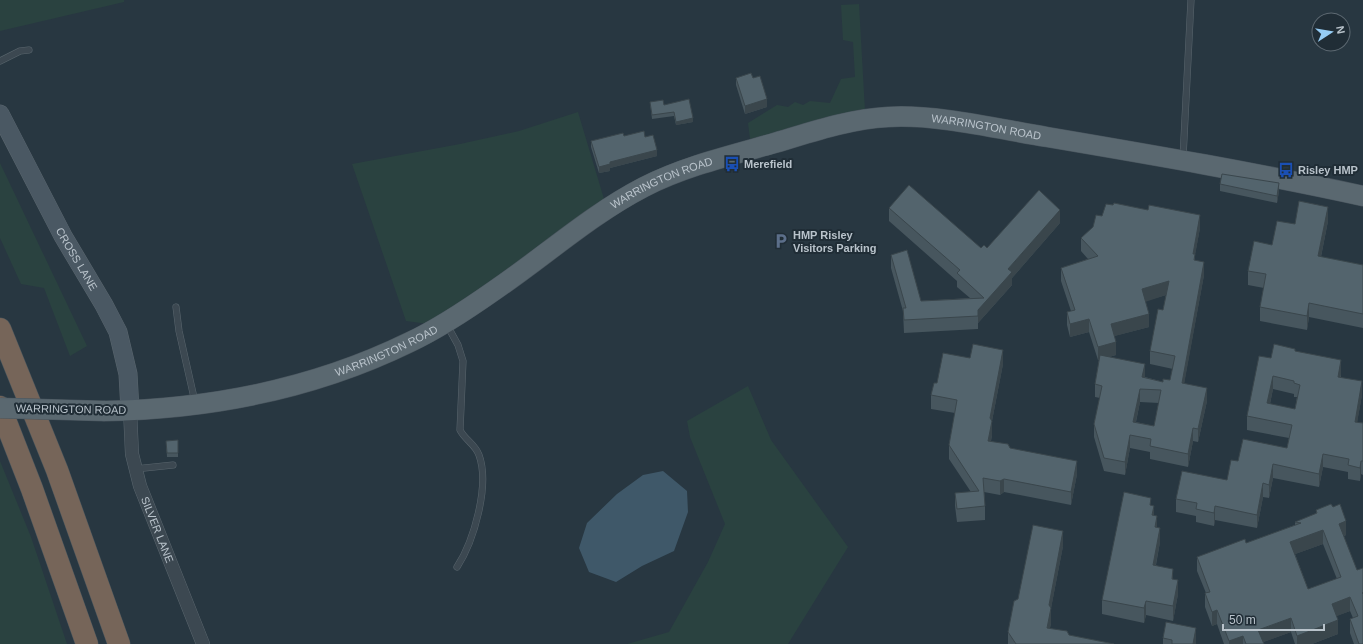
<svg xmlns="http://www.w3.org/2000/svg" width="1363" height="644" viewBox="0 0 1363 644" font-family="Helvetica,sans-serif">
	<rect width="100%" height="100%" fill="#283741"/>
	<g fill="#2a4240">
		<path d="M 0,0 L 124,0 L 124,2 L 0,31 Z"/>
		<path d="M 859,4 L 865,111 L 750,139 L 748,123 L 777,105 L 788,107 L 795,102 L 803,105 L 810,101 L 830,103 L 841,79 L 855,77 L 853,42 L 843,40 L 841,5 Z"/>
		<path d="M 578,112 L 604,199 L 511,268 L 428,324 L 406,321 L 352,164 L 460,144 L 519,131 Z"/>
		<path d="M 0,163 L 87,346 L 70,356 L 44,288 L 21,284 L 0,238 Z"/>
		<path d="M 748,386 L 771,440 L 848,547 L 788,644 L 627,644 L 669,632 L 708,562 L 725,524 L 690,437 L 687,421 Z"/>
		<path d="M 0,461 L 31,537 L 67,644 L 0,644 Z"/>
	</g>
	<path fill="#3f5869" d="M 663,471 L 687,491 L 688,512 L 674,551 L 642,566 L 616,582 L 589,572 L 579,548 L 587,523 L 617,494 L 643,475 Z"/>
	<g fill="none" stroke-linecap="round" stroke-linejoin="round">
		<defs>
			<g id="lane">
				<path d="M 0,61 L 20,51 L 29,50"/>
				<path d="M 1183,158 L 1191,0"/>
				<path d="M 176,307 L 179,331 L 195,402"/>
				<path d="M 447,325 L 458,345 L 463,361 L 460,430 C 465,440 475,444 479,455 C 490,485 474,541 457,567"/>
				<path d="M 135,469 L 173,465"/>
			</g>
			<g id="street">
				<path id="s1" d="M 130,410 L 132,454 L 140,486 L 203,644"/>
			</g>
			<g id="secondary">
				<path id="s2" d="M 0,114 L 63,236 L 104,305 L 118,332 L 128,374 L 130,410"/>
			</g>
			<g id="primary">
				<path id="s3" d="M 105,411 C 211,409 314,389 410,342 C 440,328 468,309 495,290 C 545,256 590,215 644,187 C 683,167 728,156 771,144 C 809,133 848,119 888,117 C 937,114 998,129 1047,137 C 1153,155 1258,173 1363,196"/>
			</g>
			<g id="highway">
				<path d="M 0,329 L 57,470 L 119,644"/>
				<path d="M 0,407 L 32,489 L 87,644"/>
			</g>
		</defs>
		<use href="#lane" stroke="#5a666e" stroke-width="7"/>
		<use href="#street" stroke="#5a666e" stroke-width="14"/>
		<use href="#secondary" stroke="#5a666e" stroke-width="19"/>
		<use href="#primary" stroke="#48545d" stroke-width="21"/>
		<use href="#highway" stroke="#46535b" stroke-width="23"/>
		<use href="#lane" stroke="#3c4851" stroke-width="6"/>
		<use href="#street" stroke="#3c4851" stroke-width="13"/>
		<use href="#secondary" stroke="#4a5863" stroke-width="18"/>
		<use href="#primary" stroke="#5a6870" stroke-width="20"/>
		<use href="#highway" stroke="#766559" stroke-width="22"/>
		<defs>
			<path id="primary-bridge" d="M 0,408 L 105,411"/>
		</defs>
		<use href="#primary-bridge" stroke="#48545d" stroke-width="21" stroke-linecap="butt"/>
		<use href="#primary-bridge" stroke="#5a6870" stroke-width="20"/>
	</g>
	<g fill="#47565e" fill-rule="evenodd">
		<path d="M 736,78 L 753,78 L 767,107 L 745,114 L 736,85 Z"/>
		<path d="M 650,102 L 664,105 L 693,122 L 676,125 L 674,116 L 652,119 Z"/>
		<path d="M 624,136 L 645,137 L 657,156 L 610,168 L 610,171 L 599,173 L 591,147 L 591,141 Z"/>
		<path d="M 1220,184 L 1279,191 L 1277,203 L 1220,191 Z"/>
		<path d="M 889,208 L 981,248 L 987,248 L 1060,223 L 1012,278 L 1012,285 L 978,323 L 978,329 L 904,333 L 903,311 L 891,268 L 891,255 L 921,301 L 970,298 L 957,287 L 957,281 L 889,221 Z"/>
		<path d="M 1102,216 L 1200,228 L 1195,254 L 1195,260 L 1204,275 L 1184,383 L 1207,401 L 1198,442 L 1193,441 L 1188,467 L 1150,459 L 1150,452 L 1130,448 L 1125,475 L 1104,471 L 1094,437 L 1094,424 L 1100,398 L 1095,397 L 1095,384 L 1099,360 L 1098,360 L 1089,332 L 1070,337 L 1067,325 L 1067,312 L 1071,311 L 1061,281 L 1061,268 L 1088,259 L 1081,251 L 1081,238 L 1093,227 ZM 1166,295 L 1163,310 L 1150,351 L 1150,364 L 1173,369 L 1170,380 L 1163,382 L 1145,377 L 1109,357 L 1116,355 L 1114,336 L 1149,327 L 1145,301 ZM 1140,402 L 1159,403 L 1154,426 L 1136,422 Z"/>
		<path d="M 1328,221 L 1321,257 L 1363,265 L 1363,328 L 1309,317 L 1307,330 L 1260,321 L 1260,307 L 1264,288 L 1248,285 L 1248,271 L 1272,245 L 1295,224 Z"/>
		<path d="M 1295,351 L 1341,374 L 1341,377 L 1362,395 L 1357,422 L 1363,423 L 1363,475 L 1361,474 L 1360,481 L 1348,479 L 1348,472 L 1323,467 L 1319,487 L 1273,478 L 1269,498 L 1263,497 L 1257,528 L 1215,520 L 1214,526 L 1196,522 L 1196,516 L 1176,512 L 1176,499 L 1227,480 L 1238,461 L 1287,448 L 1289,438 L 1247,430 L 1247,416 L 1271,358 ZM 1273,389 L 1294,394 L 1294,397 L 1297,397 L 1295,409 L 1270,404 Z"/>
		<path d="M 970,358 L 1003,364 L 992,421 L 992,435 L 991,441 L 1010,448 L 1077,474 L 1071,505 L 1004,492 L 1000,495 L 984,492 L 985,506 L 985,520 L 957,522 L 955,506 L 955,493 L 971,492 L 949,459 L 949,445 L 955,413 L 931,409 L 931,395 L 937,383 Z"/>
		<path d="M 178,440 L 178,457 L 167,457 L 166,441 Z"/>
		<path d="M 1151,505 L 1160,542 L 1156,565 L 1173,579 L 1178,594 L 1173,621 L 1146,615 L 1144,623 L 1102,614 L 1102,600 Z"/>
		<path d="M 1316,510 L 1346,535 L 1344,536 L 1363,644 L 1354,644 L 1350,633 L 1350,619 L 1353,618 L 1350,611 L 1336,616 L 1338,634 L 1312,644 L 1295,644 L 1291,632 L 1263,642 L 1264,644 L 1224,644 L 1217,624 L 1212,626 L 1205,607 L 1205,593 L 1206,593 L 1197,571 L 1197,557 L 1246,543 L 1295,525 L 1295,522 L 1316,514 ZM 1323,544 L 1337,579 L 1308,589 L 1295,554 Z"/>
		<path d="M 1063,546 L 1051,608 L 1051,623 L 1050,628 L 1069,635 L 1114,644 L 1008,644 L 1008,632 L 1018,599 Z"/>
		<path d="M 1163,638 L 1196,642 L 1196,644 L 1163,644 Z"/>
	</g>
	<g fill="#3a464c">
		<path d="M 767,99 L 767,107 L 745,114 L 745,106 Z"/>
		<path d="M 693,118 L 693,122 L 676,125 L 676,122 Z"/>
		<path d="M 657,150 L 657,156 L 610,168 L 610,171 L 599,173 L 599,167 L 610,162 Z"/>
		<path d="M 1279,183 L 1279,191 L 1277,203 L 1277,196 Z"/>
		<path d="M 1328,207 L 1328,221 L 1318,271 L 1318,256 Z"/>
		<path d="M 1060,210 L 1060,223 L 1012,278 L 1012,285 L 978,323 L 978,310 L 1008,269 Z"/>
		<path d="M 1200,215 L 1200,228 L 1193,267 L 1193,254 Z"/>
		<path d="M 1204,262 L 1204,275 L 1182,396 L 1182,383 Z"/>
		<path d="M 1169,281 L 1169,294 L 1142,303 L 1142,289 Z"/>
		<path d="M 1309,303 L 1309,317 L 1307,330 L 1307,316 Z"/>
		<path d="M 1149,314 L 1149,327 L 1111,337 L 1111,324 Z"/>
		<path d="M 1089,319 L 1089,332 L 1070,337 L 1070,324 Z"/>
		<path d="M 1116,342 L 1116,355 L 1098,360 L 1098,347 Z"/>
		<path d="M 1003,350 L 1003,364 L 990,431 L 990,418 Z"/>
		<path d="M 1341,360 L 1341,374 L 1338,390 L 1338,377 Z"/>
		<path d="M 1145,364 L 1145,377 L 1142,390 L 1142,377 Z"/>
		<path d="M 1273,376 L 1273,389 L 1267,417 L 1267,403 Z"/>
		<path d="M 1362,381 L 1362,395 L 1355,435 L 1355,422 Z"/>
		<path d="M 1207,388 L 1207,401 L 1198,442 L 1198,429 Z"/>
		<path d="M 1140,389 L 1140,402 L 1133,435 L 1133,422 Z"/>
		<path d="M 992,421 L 992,435 L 988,454 L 988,441 Z"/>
		<path d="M 1193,428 L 1193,441 L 1188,467 L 1188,454 Z"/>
		<path d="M 1130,435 L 1130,448 L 1125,475 L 1125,462 Z"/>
		<path d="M 1323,454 L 1323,467 L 1319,487 L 1319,474 Z"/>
		<path d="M 1077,461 L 1077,474 L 1071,505 L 1071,492 Z"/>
		<path d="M 1361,461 L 1361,474 L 1360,481 L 1360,468 Z"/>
		<path d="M 1273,464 L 1273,478 L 1269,498 L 1269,485 Z"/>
		<path d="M 1004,479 L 1004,492 L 1000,495 L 1000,481 Z"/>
		<path d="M 1263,483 L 1263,497 L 1257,528 L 1257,515 Z"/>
		<path d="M 1154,506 L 1154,520 L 1152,515 Z"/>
		<path d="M 1215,506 L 1215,520 L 1214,526 L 1214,513 Z"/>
		<path d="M 1157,516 L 1157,530 L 1155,527 Z"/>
		<path d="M 1346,521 L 1346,535 L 1339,538 L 1339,524 Z"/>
		<path d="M 1160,528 L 1160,542 L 1153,579 L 1153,565 Z"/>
		<path d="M 1323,530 L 1323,544 L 1290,556 L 1290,542 Z"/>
		<path d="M 1063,531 L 1063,546 L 1049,619 L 1049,605 Z"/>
		<path d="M 1173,569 L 1173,583 L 1172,579 Z"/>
		<path d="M 1178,580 L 1178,594 L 1173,621 L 1173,606 Z"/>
		<path d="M 1350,597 L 1350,611 L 1332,618 L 1332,604 Z"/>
		<path d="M 1146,601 L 1146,615 L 1144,623 L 1144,608 Z"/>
		<path d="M 1051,608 L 1051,623 L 1047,642 L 1047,628 Z"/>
		<path d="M 1217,610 L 1217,624 L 1212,626 L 1212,612 Z"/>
		<path d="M 1291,618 L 1291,632 L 1258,644 L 1258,630 Z"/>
		<path d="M 1338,620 L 1338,634 L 1312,644 L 1297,644 L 1297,636 Z"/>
		<path d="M 1196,628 L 1196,644 L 1193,644 Z"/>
		<path d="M 1243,636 L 1243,644 L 1229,644 L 1229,641 Z"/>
	</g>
	<g fill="#53646d" stroke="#3a464c" fill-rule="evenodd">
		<path d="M 751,73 L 753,78 L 760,76 L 767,99 L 745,106 L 736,78 Z"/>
		<path d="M 689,99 L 693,118 L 676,122 L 674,112 L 652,115 L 650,102 L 663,100 L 664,105 Z"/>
		<path d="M 644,131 L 645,137 L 653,135 L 657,150 L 610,162 L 610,164 L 599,167 L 591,141 L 623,133 L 624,136 Z"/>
		<path d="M 1222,174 L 1279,183 L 1277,196 L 1220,184 Z"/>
		<path d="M 909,185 L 981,248 L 984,245 L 987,248 L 1039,190 L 1060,210 L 1008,269 L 1012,272 L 978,310 L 978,316 L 904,320 L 903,308 L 906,308 L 891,255 L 907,250 L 921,301 L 984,298 L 957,273 L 960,270 L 889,208 Z"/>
		<path d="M 1299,201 L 1328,207 L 1318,256 L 1363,265 L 1363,314 L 1309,303 L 1307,316 L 1260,307 L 1266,274 L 1248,271 L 1254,241 L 1272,245 L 1277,221 L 1295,224 Z"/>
		<path d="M 1114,203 L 1148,210 L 1149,205 L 1200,215 L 1193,254 L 1195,254 L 1194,260 L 1204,262 L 1182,383 L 1207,388 L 1198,429 L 1193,428 L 1188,454 L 1150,446 L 1151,439 L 1130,435 L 1125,462 L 1104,458 L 1094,424 L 1102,386 L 1095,384 L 1100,355 L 1145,364 L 1142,377 L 1163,382 L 1163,379 L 1170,380 L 1175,356 L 1150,351 L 1158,309 L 1163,310 L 1169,281 L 1142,289 L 1149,314 L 1111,324 L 1116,342 L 1098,347 L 1089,319 L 1070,324 L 1067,312 L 1075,310 L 1061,268 L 1098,256 L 1081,238 L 1093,227 L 1096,215 L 1102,216 L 1106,204 L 1113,205 ZM 1140,389 L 1161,390 L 1154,426 L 1133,422 Z"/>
		<path d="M 973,344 L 1003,350 L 990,418 L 992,421 L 988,441 L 1008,444 L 1010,448 L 1077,461 L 1071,492 L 1004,479 L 1000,481 L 983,478 L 985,506 L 957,509 L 955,493 L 979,491 L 949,445 L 957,400 L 931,395 L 934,383 L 937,383 L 943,353 L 970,358 Z"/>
		<path d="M 1274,344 L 1295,349 L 1295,351 L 1341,360 L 1338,377 L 1362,381 L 1355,422 L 1363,423 L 1363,461 L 1361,461 L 1360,468 L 1348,465 L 1349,459 L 1323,454 L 1319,474 L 1273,464 L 1269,485 L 1263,483 L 1257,515 L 1215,506 L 1214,513 L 1196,509 L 1197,503 L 1176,499 L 1182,471 L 1227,480 L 1231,460 L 1238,461 L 1243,439 L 1287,448 L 1292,425 L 1247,416 L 1259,356 L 1271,358 ZM 1273,376 L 1294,381 L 1294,383 L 1300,385 L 1295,409 L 1267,403 Z"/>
		<path d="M 178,440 L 178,453 L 167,453 L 166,441 Z"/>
		<path d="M 1124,492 L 1151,498 L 1150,505 L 1154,506 L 1152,515 L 1157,516 L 1155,527 L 1160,528 L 1153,565 L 1173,569 L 1172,579 L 1178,580 L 1173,606 L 1146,601 L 1144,608 L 1102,600 Z"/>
		<path d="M 1331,504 L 1333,507 L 1340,504 L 1346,521 L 1339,524 L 1357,570 L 1363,568 L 1363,592 L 1362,593 L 1363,594 L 1363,644 L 1359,644 L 1350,619 L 1358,616 L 1350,597 L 1332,604 L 1338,620 L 1297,636 L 1291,618 L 1258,630 L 1264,644 L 1246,644 L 1243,636 L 1229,641 L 1217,610 L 1212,612 L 1205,593 L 1210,592 L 1197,557 L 1245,539 L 1246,543 L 1301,523 L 1295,522 L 1317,513 L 1316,510 ZM 1323,530 L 1341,577 L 1308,589 L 1290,542 Z"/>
		<path d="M 1033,525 L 1063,531 L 1049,605 L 1051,608 L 1047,628 L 1067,631 L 1069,635 L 1114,644 L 1016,644 L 1008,632 L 1014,601 L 1018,599 Z"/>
		<path d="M 1166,622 L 1196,628 L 1193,644 L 1172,644 L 1172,640 L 1163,638 Z"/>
	</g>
	<defs>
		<symbol id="bus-bare" viewBox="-9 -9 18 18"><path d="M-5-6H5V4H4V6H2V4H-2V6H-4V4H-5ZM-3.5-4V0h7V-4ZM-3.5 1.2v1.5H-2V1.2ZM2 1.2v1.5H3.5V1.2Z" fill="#1a4fb4" stroke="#202d36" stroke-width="2.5" paint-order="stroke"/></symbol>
		<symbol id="parking-bare" viewBox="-9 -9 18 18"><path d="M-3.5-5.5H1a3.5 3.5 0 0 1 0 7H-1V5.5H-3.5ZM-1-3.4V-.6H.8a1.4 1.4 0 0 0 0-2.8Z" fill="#5c6f8a" stroke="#202d36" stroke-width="2.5" paint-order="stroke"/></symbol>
	</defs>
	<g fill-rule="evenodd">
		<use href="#bus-bare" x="721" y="153" width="22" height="22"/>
		<use href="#bus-bare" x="1275" y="159" width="22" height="22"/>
		<use href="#parking-bare" x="770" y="230" width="22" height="22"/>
	</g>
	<g text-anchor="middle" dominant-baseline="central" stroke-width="4" stroke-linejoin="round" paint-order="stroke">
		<g font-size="11" fill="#b9c3cb" stroke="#202d36">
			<text stroke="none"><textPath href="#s3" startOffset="950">WARRINGTON ROAD</textPath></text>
			<text stroke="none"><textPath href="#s3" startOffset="614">WARRINGTON ROAD</textPath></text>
			<text stroke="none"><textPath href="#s2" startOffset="164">CROSS LANE</textPath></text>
			<text stroke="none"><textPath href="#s3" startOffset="290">WARRINGTON ROAD</textPath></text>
			<text transform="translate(71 409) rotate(1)">WARRINGTON ROAD</text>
			<text stroke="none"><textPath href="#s1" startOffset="124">SILVER LANE</textPath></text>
		</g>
		<g font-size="11" font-weight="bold" fill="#b9c3cb" stroke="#202d36" text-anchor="start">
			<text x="744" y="164">Merefield</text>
			<text x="1298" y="170">Risley HMP</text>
			<text x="793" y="235">HMP Risley<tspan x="793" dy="13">Visitors Parking</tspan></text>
		</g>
	</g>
	<g transform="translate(1331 32) rotate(78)"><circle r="19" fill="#202d36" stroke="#5d6972"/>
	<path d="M0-3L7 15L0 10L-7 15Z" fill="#95ccf4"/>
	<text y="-6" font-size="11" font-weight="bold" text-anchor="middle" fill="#b9c3cb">N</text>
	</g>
	<path d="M1223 624v6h101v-6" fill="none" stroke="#b9c3cb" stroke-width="2"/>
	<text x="1229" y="624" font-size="12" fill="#b9c3cb" stroke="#202d36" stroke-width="3" paint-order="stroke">50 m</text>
</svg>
